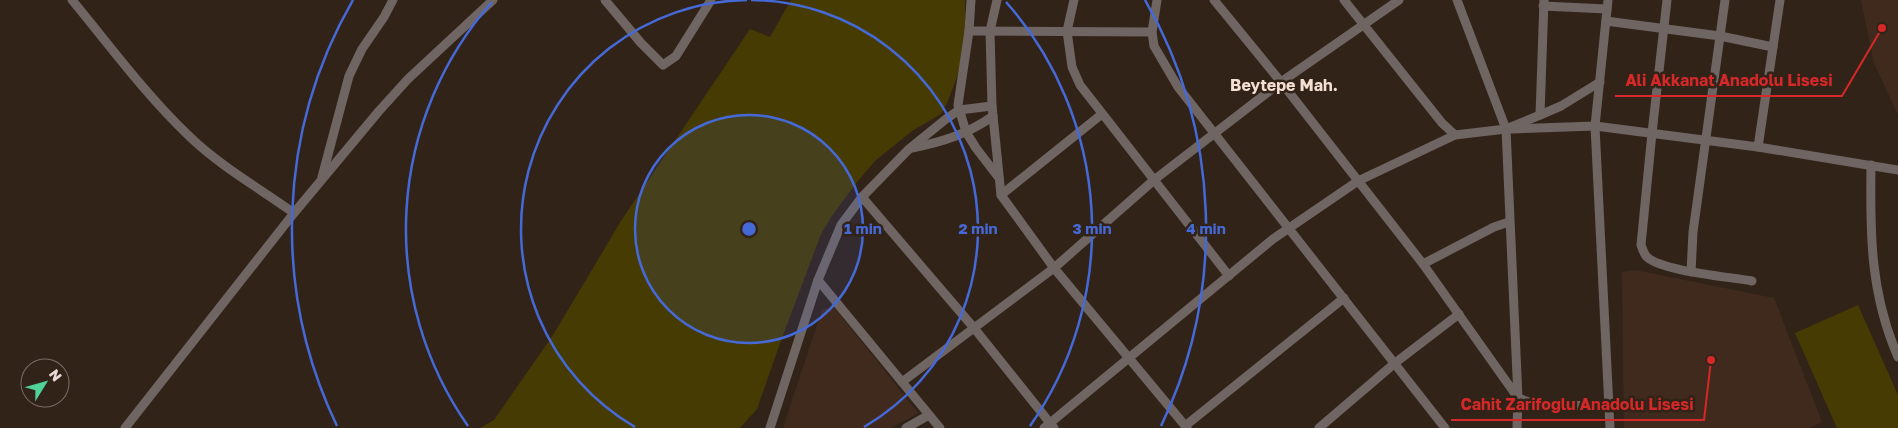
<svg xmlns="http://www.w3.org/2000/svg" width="1898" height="428" viewBox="0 0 1898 428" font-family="'Golos Text',sans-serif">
	<rect width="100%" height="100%" fill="#322319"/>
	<g fill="#402a1d">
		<path d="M 1861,0 L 1898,0 L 1898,115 L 1874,63 Z"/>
		<path d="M 1635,270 L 1774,298 L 1822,422 L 1809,428 L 1624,428 L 1622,272 Z"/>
		<path d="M 833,306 L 918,413 L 891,428 L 783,428 L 822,310 Z"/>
	</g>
	<g fill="#473b04">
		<path d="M 791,0 L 965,0 L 965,35 L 961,67 L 947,103 L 941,114 L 912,131 L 876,160 L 857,182 L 832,216 L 821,234 L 779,346 L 757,409 L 740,428 L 480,428 L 494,420 L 553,335 L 621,221 L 750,29 L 770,37 Z"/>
		<path d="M 1858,305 L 1898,395 L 1898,428 L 1837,428 L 1795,333 Z"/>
	</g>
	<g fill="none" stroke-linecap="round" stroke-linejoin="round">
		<g stroke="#6f6563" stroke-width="9">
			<path d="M 72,0 C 110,46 146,95 189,136 C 220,166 259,188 294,213"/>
			<path d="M 605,0 L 641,43 L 663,65 L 676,56 L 711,0"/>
			<path d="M 971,0 L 969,31 L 958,105 L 966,132 L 976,148 L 999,178"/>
			<path d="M 997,0 L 990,31 L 992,106 L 1001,195 L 1054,268 L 1187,428"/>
			<path d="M 1074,0 L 1067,31 L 1072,67 L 1080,85 L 1229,276"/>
			<path d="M 1157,0 L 1152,32 L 1154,46 L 1178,87 L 1445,428"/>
			<path d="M 1214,0 L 1281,82 L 1423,264 L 1518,398 L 1540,406 L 1609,405"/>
			<path d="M 1344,0 L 1442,123 L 1455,135"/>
			<path d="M 1457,0 L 1506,129 L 1518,398 L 1517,428"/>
			<path d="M 1608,0 L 1595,126 L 1610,428"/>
			<path d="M 1667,0 L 1652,133 L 1641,245 C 1642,248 1644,253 1646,256 C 1659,271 1731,277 1752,281"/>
			<path d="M 1543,6 L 1607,9"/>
			<path d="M 1606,21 L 1720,36 L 1773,47 L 1758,147"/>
			<path d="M 969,31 L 1152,32"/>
			<path d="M 1773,47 L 1780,0"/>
			<path d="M 1540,115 L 1544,0"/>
			<path d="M 1511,129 L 1595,126 L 1758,147 L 1898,170"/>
			<path d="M 912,148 C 942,142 968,134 993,116"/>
			<path d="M 1871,165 C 1870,233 1870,293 1898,357"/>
			<path d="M 322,177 L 349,76 L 362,49 L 384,17 L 393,0"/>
			<path d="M 1001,195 L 1102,114"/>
			<path d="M 862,197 L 974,328 L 1054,428"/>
			<path d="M 1423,264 L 1494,227 L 1509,222"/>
			<path d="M 1691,272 L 1693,232 L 1725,0"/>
			<path d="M 818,280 L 940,428"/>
			<path d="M 902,382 L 1054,268 L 1154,180 L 1281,82 L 1399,0"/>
			<path d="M 1185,426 L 1344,298"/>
			<path d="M 125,428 L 294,213 L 379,111 L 408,79 L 493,0"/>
			<path d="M 770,428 L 818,280 L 841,225 L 862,197 L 909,149 L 946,119 L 959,110 L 992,106"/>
			<path d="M 906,428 L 929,415"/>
			<path d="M 1044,428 L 1273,239 L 1358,181 L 1455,135 L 1506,129 L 1540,115 L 1561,106 L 1600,82"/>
			<path d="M 1319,428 L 1395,363 L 1459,314"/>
		</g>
	</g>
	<circle cx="749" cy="229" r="114" fill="#456ad8" fill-opacity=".12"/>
	<g fill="none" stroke="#456ad8" stroke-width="2.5">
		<circle cx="749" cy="229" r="114"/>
		<path d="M635 427A229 229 0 0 1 747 0M751 0A229 229 0 0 1 864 427"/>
		<path d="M468 426A343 343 0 0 1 492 2M1006 2A343 343 0 0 1 1030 426"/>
		<path d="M337 426A457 457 0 0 1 353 0M1145 0A457 457 0 0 1 1161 426"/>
	</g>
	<g text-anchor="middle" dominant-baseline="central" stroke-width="5" stroke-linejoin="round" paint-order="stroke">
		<g font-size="16" font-weight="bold" fill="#f5dfd2" stroke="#322319">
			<text x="1284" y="85">Beytepe Mah.</text>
		</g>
	</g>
	<circle cx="749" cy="229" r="8" fill="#456ad8" stroke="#322319" stroke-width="2.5"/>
	<g font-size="15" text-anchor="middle" font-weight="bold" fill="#456ad8" stroke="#322319" stroke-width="5" stroke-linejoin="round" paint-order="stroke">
		<text x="863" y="234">1 min</text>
		<text x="978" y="234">2 min</text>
		<text x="1092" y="234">3 min</text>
		<text x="1206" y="234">4 min</text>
	</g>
	<path fill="none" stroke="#d62828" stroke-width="2" d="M1882 28L1842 96H1615M1711 360L1704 420H1451"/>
	<g fill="#d62828" stroke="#322319" stroke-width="2">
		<circle cx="1882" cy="28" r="5"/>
		<circle cx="1711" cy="360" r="5"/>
	</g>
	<g font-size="16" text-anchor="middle" font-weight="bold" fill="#d62828" stroke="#322319" stroke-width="5" stroke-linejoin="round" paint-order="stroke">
		<text x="1729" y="86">Ali Akkanat Anadolu Lisesi</text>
		<text x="1577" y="410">Cahit Zarifoğlu Anadolu Lisesi</text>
	</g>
	<g transform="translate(45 383) rotate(53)"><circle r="24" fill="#322319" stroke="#7a6d65"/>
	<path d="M0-4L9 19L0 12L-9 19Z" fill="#50d398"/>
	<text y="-8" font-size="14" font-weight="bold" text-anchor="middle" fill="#e7dcd6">N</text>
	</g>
</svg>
